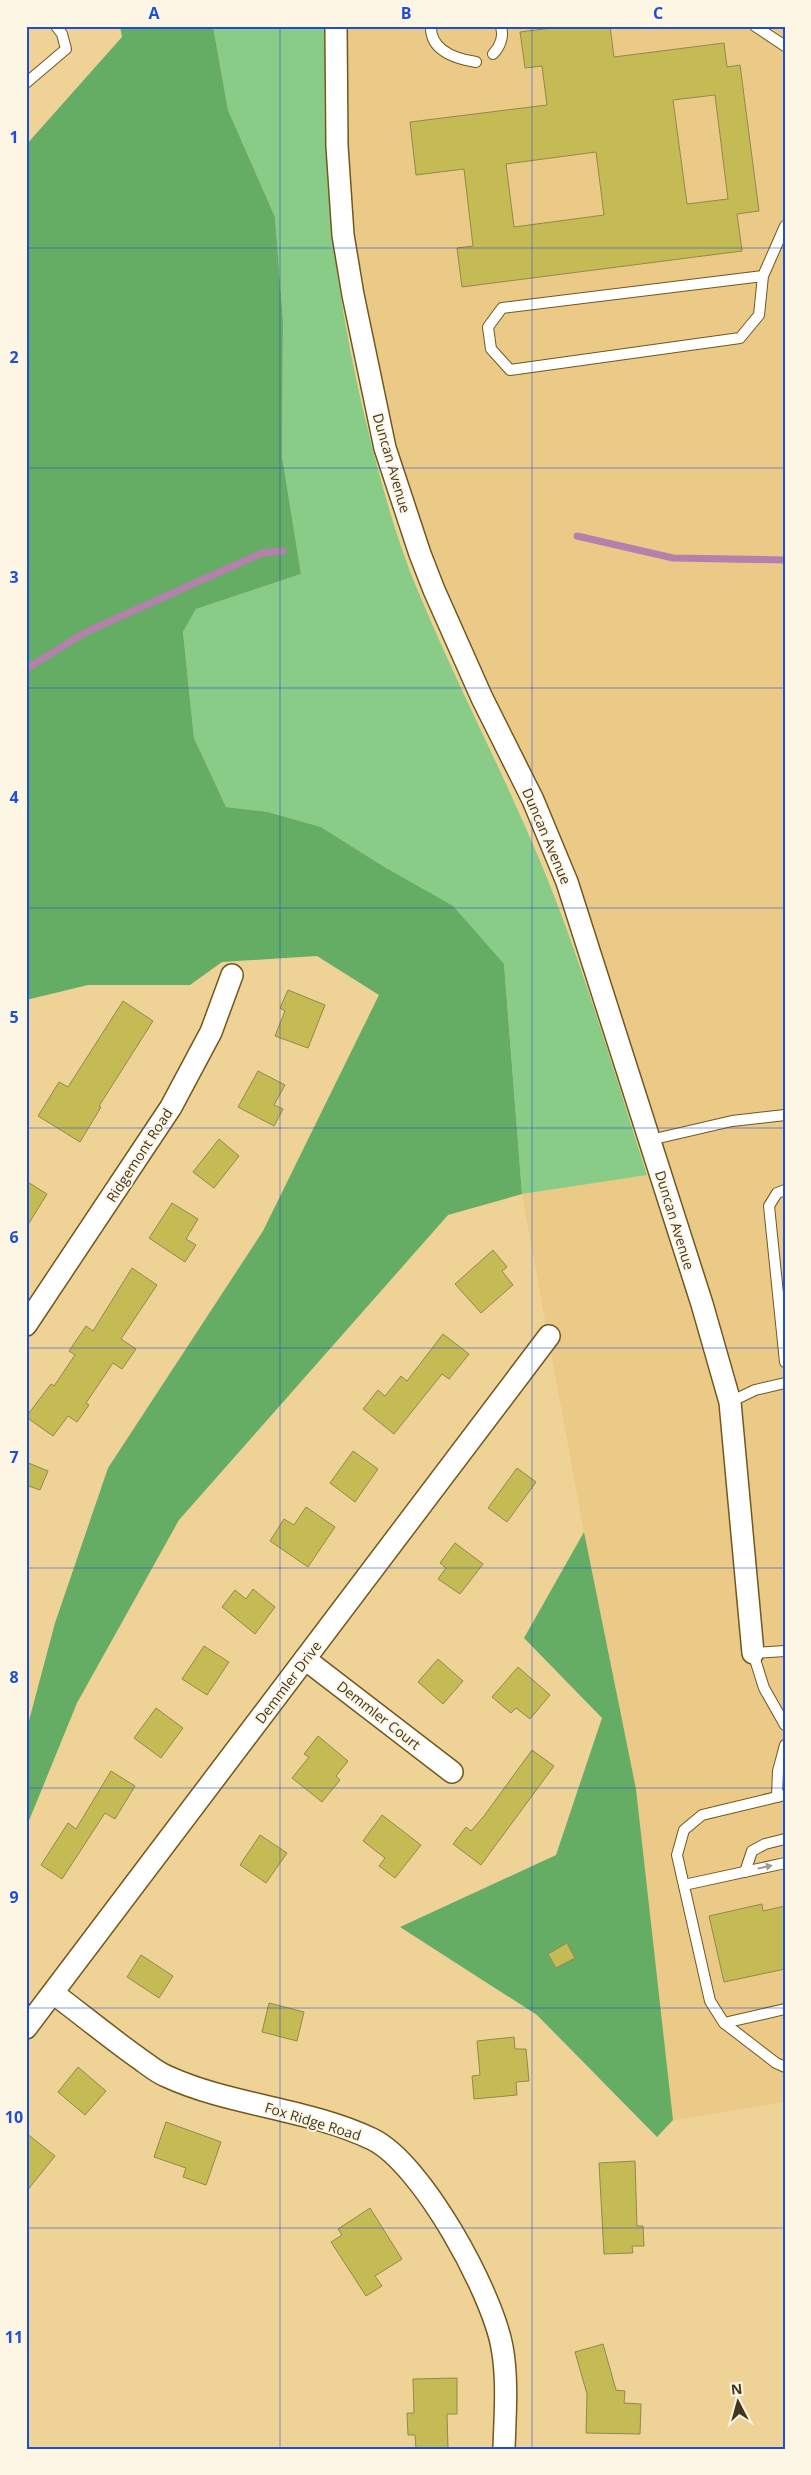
<svg xmlns="http://www.w3.org/2000/svg" width="811" height="2475" viewBox="0 0 811 2475" font-family="'Open Sans',sans-serif">
	<rect width="100%" height="100%" fill="#efd296"/>
	<path fill="#ebc987" d="M 336,26 L 785,26 L 785,2102 L 673,2120 L 636,1789 L 584,1532 L 522,1194 L 660,1173 L 593,960 L 434,590 L 353,295 Z"/>
	<path fill="#88cc87" d="M 213,26 L 327,26 C 318,160 335,293 366,422 C 379,475 393,528 413,579 C 450,670 496,758 535,849 C 580,954 612,1066 647,1175 L 522,1194 L 504,964 L 386,868 L 321,827 L 268,812 L 226,807 L 194,738 L 183,632 L 196,609 L 301,574 L 282,456 L 283,321 L 275,217 L 228,110 Z"/>
	<g fill="#65ac65">
		<path d="M 120,26 L 213,26 L 228,110 L 275,217 L 283,321 L 282,456 L 301,574 L 196,609 L 183,632 L 194,738 L 226,807 L 268,812 L 321,827 L 386,868 L 453,906 L 504,964 L 522,1194 L 448,1215 L 179,1520 L 77,1703 L 26,1828 L 26,1732 L 55,1623 L 108,1468 L 263,1231 L 379,995 L 317,956 L 222,962 L 190,985 L 88,985 L 26,1000 L 26,145 L 122,37 Z"/>
		<path d="M 584,1532 L 636,1789 L 673,2120 L 657,2137 L 537,2015 L 400,1927 L 556,1855 L 602,1718 L 524,1638 Z"/>
	</g>
	<g fill="none" stroke-linecap="round" stroke-linejoin="round">
		<g stroke="#b481ad" stroke-width="7">
			<path d="M 577,536 L 673,558 L 785,560"/>
			<path d="M 26,669 L 86,632 L 262,553 L 283,551"/>
		</g>
	</g>
	<g fill="#c4bb54" stroke="#908a4d" fill-rule="evenodd">
		<path d="M 568,26 L 610,26 L 614,57 L 724,43 L 727,67 L 740,65 L 759,211 L 737,214 L 742,251 L 462,287 L 457,248 L 473,246 L 464,169 L 416,175 L 410,122 L 547,105 L 542,66 L 525,68 L 520,32 ZM 715,95 L 728,199 L 687,204 L 673,100 ZM 596,152 L 604,215 L 514,227 L 506,164 Z"/>
		<path d="M 288,990 L 325,1005 L 308,1048 L 275,1036 L 285,1011 L 280,1008 Z"/>
		<path d="M 123,1001 L 153,1021 L 99,1106 L 101,1107 L 80,1142 L 38,1116 L 59,1082 L 68,1087 Z"/>
		<path d="M 258,1071 L 285,1085 L 274,1105 L 283,1109 L 274,1126 L 238,1107 Z"/>
		<path d="M 219,1139 L 239,1156 L 214,1188 L 193,1172 Z"/>
		<path d="M 26,1181 L 47,1194 L 26,1228 Z"/>
		<path d="M 172,1203 L 198,1219 L 186,1239 L 196,1245 L 185,1262 L 149,1238 Z"/>
		<path d="M 493,1250 L 507,1267 L 502,1271 L 513,1285 L 481,1313 L 455,1284 Z"/>
		<path d="M 132,1268 L 157,1285 L 121,1339 L 136,1349 L 122,1369 L 113,1363 L 86,1403 L 89,1405 L 77,1422 L 68,1416 L 53,1436 L 26,1417 L 51,1384 L 54,1386 L 75,1355 L 69,1351 L 86,1326 L 93,1331 Z"/>
		<path d="M 443,1334 L 469,1354 L 449,1379 L 442,1374 L 394,1434 L 363,1409 L 378,1390 L 385,1396 L 401,1376 L 407,1381 Z"/>
		<path d="M 353,1451 L 378,1469 L 355,1502 L 330,1483 Z"/>
		<path d="M 26,1462 L 48,1471 L 40,1490 L 26,1485 Z"/>
		<path d="M 517,1468 L 536,1482 L 507,1522 L 488,1508 Z"/>
		<path d="M 306,1507 L 335,1527 L 308,1567 L 270,1541 L 284,1519 L 294,1525 Z"/>
		<path d="M 455,1543 L 483,1564 L 460,1594 L 438,1579 L 446,1568 L 440,1563 Z"/>
		<path d="M 253,1589 L 275,1607 L 255,1634 L 222,1607 L 235,1590 L 246,1599 Z"/>
		<path d="M 204,1646 L 229,1662 L 207,1695 L 182,1679 Z"/>
		<path d="M 438,1659 L 463,1681 L 443,1704 L 418,1682 Z"/>
		<path d="M 518,1667 L 550,1695 L 530,1719 L 516,1708 L 511,1713 L 492,1697 Z"/>
		<path d="M 156,1708 L 183,1728 L 161,1758 L 134,1738 Z"/>
		<path d="M 318,1736 L 348,1761 L 336,1776 L 340,1780 L 322,1802 L 292,1778 L 309,1757 L 304,1754 Z"/>
		<path d="M 532,1750 L 554,1766 L 481,1865 L 453,1844 L 466,1827 L 471,1831 L 484,1816 Z"/>
		<path d="M 111,1771 L 135,1786 L 115,1819 L 105,1813 L 62,1879 L 41,1865 L 68,1823 L 76,1829 Z"/>
		<path d="M 382,1815 L 421,1845 L 395,1878 L 379,1866 L 385,1858 L 363,1841 Z"/>
		<path d="M 260,1835 L 287,1853 L 266,1883 L 240,1865 Z"/>
		<path d="M 762,1904 L 763,1911 L 785,1906 L 785,1969 L 724,1982 L 709,1916 Z"/>
		<path d="M 567,1943 L 575,1958 L 556,1968 L 548,1954 Z"/>
		<path d="M 141,1955 L 173,1976 L 159,1998 L 127,1977 Z"/>
		<path d="M 269,2003 L 304,2012 L 297,2041 L 262,2032 Z"/>
		<path d="M 514,2037 L 515,2049 L 526,2049 L 529,2081 L 516,2082 L 517,2095 L 474,2099 L 472,2076 L 480,2075 L 477,2041 Z"/>
		<path d="M 78,2067 L 106,2091 L 85,2115 L 58,2092 Z"/>
		<path d="M 166,2122 L 221,2142 L 206,2185 L 183,2177 L 186,2168 L 154,2157 Z"/>
		<path d="M 26,2133 L 55,2156 L 26,2192 Z"/>
		<path d="M 635,2161 L 637,2226 L 643,2226 L 644,2246 L 632,2246 L 633,2253 L 604,2254 L 599,2163 Z"/>
		<path d="M 370,2208 L 402,2259 L 375,2276 L 382,2286 L 366,2296 L 331,2242 L 342,2235 L 338,2229 Z"/>
		<path d="M 603,2344 L 616,2390 L 625,2391 L 624,2403 L 641,2404 L 640,2434 L 586,2433 L 587,2394 L 575,2352 Z"/>
		<path d="M 457,2378 L 457,2414 L 447,2414 L 448,2449 L 416,2449 L 415,2435 L 408,2435 L 407,2413 L 414,2413 L 413,2379 Z"/>
	</g>
	<g fill="none" stroke-linecap="round" stroke-linejoin="round">
		<defs>
			<g id="lane">
				<path d="M 431,26 C 430,51 457,59 476,62"/>
				<path d="M 755,26 L 785,46"/>
				<path d="M 493,54 C 500,47 504,37 501,26"/>
				<path d="M 26,83 L 66,49 L 62,34 L 56,26"/>
				<path d="M 763,276 L 502,308 L 488,327 L 491,349 L 510,370 L 740,338 L 759,315 L 763,276 L 785,226"/>
				<path d="M 650,1140 L 732,1121 L 785,1115"/>
				<path d="M 785,1190 L 777,1193 L 769,1206 L 785,1362"/>
				<path d="M 730,1402 L 755,1390 L 785,1383"/>
				<path d="M 785,1651 L 753,1653 L 764,1688 L 785,1725"/>
				<path d="M 785,1795 L 702,1815 L 684,1830 L 677,1855 L 710,2001 L 724,2023 L 776,2063 L 785,2067"/>
				<path d="M 777,1797 L 778,1771 L 785,1745"/>
				<path d="M 745,1872 L 752,1851 L 765,1844 L 785,1839"/>
				<path d="M 684,1885 L 785,1863"/>
				<path d="M 724,2023 L 785,2009"/>
			</g>
			<g id="street">
				<path d="M 336,26 L 337,146 L 343,235 L 353,295 L 385,448 L 420,554 L 434,590 L 482,698 L 533,800 L 567,882 L 702,1304 L 730,1402 L 753,1653"/>
				<path d="M 26,1325 L 171,1107 L 211,1032 L 232,975"/>
				<path d="M 305,1659 L 452,1772"/>
				<path d="M 53,1993 C 81,2014 109,2037 137,2057 C 146,2063 156,2072 166,2076 C 231,2106 307,2108 372,2139 C 422,2163 492,2292 502,2347 C 508,2379 505,2416 504,2449"/>
				<path d="M 26,2028 L 549,1336"/>
			</g>
		</defs>
		<use href="#lane" stroke="#72581c" stroke-width="12"/>
		<use href="#street" stroke="#72581c" stroke-width="24"/>
		<use href="#lane" stroke="#fff" stroke-width="10"/>
		<use href="#street" stroke="#fff" stroke-width="21"/>
	</g>
	<defs><path id="oneway-solid" d="M-6-.8H1V-3.2L6.5 0L1 3.2V.8H-6Z" transform="scale(1.25)"/></defs>
	<use fill="#a09a8e" href="#oneway-solid" transform="translate(765 1867) rotate(-12)"/>
	<path fill="none" stroke="#1d4ed8" stroke-width="1" stroke-opacity="0.55" d="M 280,26 L 280,2449M 532,26 L 532,2449M 26,248 L 785,248M 26,468 L 785,468M 26,688 L 785,688M 26,908 L 785,908M 26,1128 L 785,1128M 26,1348 L 785,1348M 26,1568 L 785,1568M 26,1788 L 785,1788M 26,2008 L 785,2008M 26,2228 L 785,2228"/>
	<g text-anchor="middle" dominant-baseline="central" stroke-width="4" stroke-linejoin="round" paint-order="stroke">
		<g font-size="14" fill="#42361e" stroke="#fef6e4">
			<text transform="translate(392 463) rotate(74)">Duncan Avenue</text>
			<text transform="translate(547 836) rotate(67)">Duncan Avenue</text>
			<text transform="translate(139 1155) rotate(-57)">Ridgemont Road</text>
			<text transform="translate(675 1220) rotate(73)">Duncan Avenue</text>
			<text transform="translate(288 1682) rotate(-53)">Demmler Drive</text>
			<text transform="translate(379 1715) rotate(38)">Demmler Court</text>
			<text transform="translate(313 2121) rotate(17)">Fox Ridge Road</text>
		</g>
	</g>
	<rect width="811" height="2475" fill="none" stroke="#fef6e4" stroke-width="55"/>
	<g transform="translate(738 2402) rotate(354)" stroke="#fef6e4" stroke-width="4" paint-order="stroke">
	<path d="M0-4L9 19L0 12L-9 19Z" fill="#42361e"/>
	<text y="-8" font-size="14" font-weight="bold" text-anchor="middle" fill="#42361e">N</text>
	</g>
	<rect x="28" y="28" width="756" height="2420" fill="none" stroke="#1d4ed8" stroke-width="2"/>
	<g font-size="16" text-anchor="middle" font-weight="bold" fill="#1d4ed8">
		<text x="154" y="19">A</text>
		<text x="406" y="19">B</text>
		<text x="658" y="19">C</text>
		<text x="14" y="143">1</text>
		<text x="14" y="363">2</text>
		<text x="14" y="583">3</text>
		<text x="14" y="803">4</text>
		<text x="14" y="1023">5</text>
		<text x="14" y="1243">6</text>
		<text x="14" y="1463">7</text>
		<text x="14" y="1683">8</text>
		<text x="14" y="1903">9</text>
		<text x="14" y="2123">10</text>
		<text x="14" y="2343">11</text>
	</g>
</svg>
